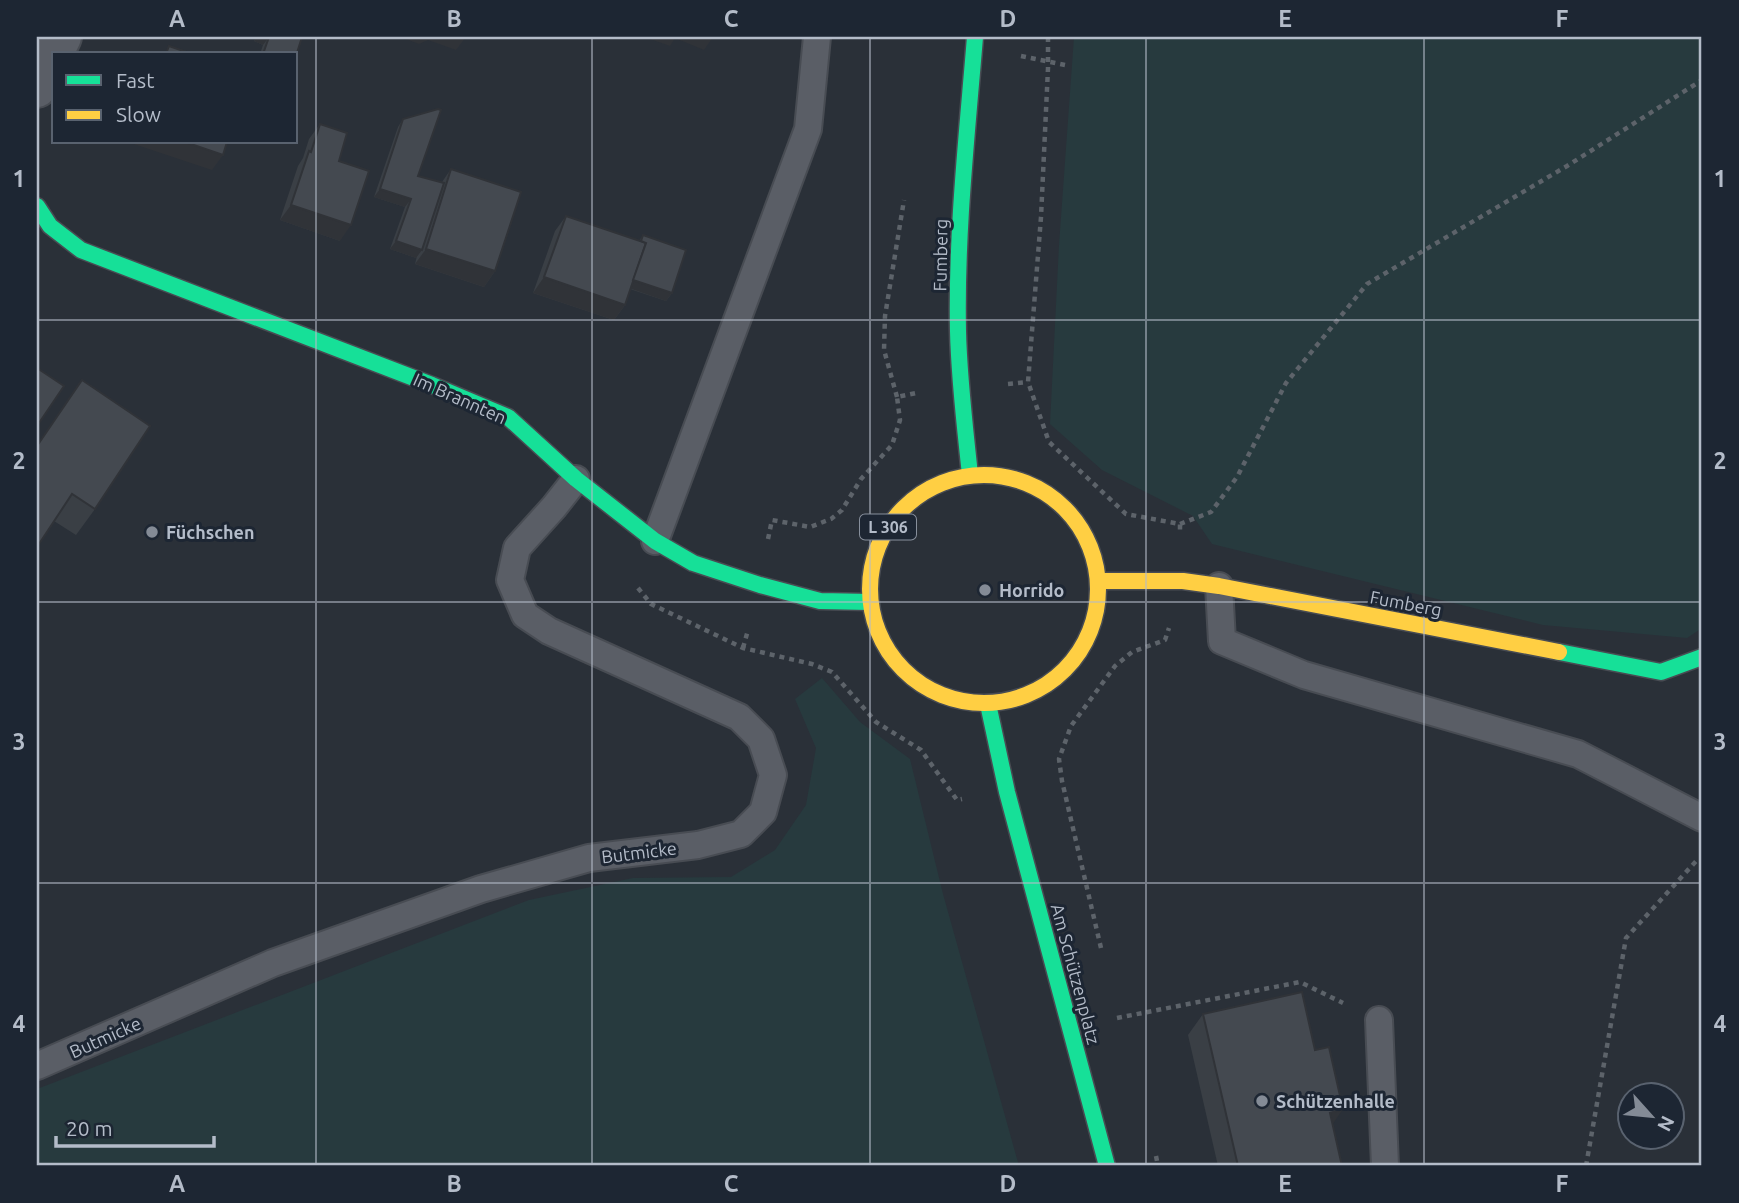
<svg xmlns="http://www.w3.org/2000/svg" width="1739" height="1203" viewBox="0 0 1739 1203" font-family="Ubuntu,sans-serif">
	<rect width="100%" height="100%" fill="#2a3038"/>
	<g fill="#273a3e">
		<path d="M 1074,37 L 1702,37 L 1702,628 L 1687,638 L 1543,625 L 1212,544 L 1193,516 L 1102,470 L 1050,424 L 1059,245 Z"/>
		<path d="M 822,678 L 860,722 L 910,759 L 943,894 L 1019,1166 L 37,1166 L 37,1089 L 529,900 L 633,878 L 731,877 L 775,850 L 806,805 L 816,748 L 795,699 Z"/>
	</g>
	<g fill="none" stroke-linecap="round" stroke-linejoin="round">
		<defs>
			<g id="lane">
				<path d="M 655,541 L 808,129 L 817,37"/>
				<path d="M 1219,586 L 1222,641 L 1304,675 L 1578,754 L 1702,818"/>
				<path d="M 1379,1020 L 1385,1166"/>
				<path d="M 37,1066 L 273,963 L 481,889 L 589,858 L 698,845 L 741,834 L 763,812 L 773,775 L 761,739 L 739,717 L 549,631 L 525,615 L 510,580 L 517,548 L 554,507 L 576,479"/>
			</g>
			<path id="street" d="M 37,88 L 62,37"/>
			<g id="fast">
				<path d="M 37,206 L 50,226 L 81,250 L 432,385 L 508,417 L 576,479 L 655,541 L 693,563 L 760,585 L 820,601 L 870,602"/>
				<path d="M 970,475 C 965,427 959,379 958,331 C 956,233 967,135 975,37"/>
				<path d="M 1559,652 L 1661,672 L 1702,657"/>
				<path d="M 988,704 L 1007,792 L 1107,1166"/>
			</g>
			<g id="slow">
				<circle cx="984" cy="589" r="114"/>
				<path d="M 1099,581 L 1183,581 L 1219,586 L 1559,652"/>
			</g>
		</defs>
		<use href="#lane" stroke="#484c53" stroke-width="30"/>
		<use href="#street" stroke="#484c53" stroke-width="42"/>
		<use href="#fast" stroke="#484c53" stroke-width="19"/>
		<use href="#slow" stroke="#484c53" stroke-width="19"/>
		<g stroke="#5d636a" stroke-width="4.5" stroke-dasharray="5 5" stroke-linecap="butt">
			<path d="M 1048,37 L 1048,68 L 1041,217 L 1028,382 L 1049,442 L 1126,514 L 1180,524 L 1180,534"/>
			<path d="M 1021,56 L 1065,65"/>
			<path d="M 1008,384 L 1028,382"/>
			<path d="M 897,397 L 884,350 L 885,316 L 904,200"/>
			<path d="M 1180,524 L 1211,512 L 1237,477 L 1286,383 L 1367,284 L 1567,166 L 1702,80"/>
			<path d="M 768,539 L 772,520 L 810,527 L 831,519 L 842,510 L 861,479 L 892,445 L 900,420 L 897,397 L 916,393"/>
			<path d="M 638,588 L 651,604 L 743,648 L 812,664 L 832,672 L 876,722 L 921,750 L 957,800 L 962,799"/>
			<path d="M 743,648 L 748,630"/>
			<path d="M 1101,948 L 1062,781 L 1059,759 L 1071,726 L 1115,666 L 1132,652 L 1165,640 L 1169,628"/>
			<path d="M 1117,1018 L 1300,982 L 1343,1003"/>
			<path d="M 1156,1156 L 1158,1166"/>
			<path d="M 1586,1166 L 1626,938 L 1698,859"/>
		</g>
		<use href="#lane" stroke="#5a5e66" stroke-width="26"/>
		<use href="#street" stroke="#5a5e66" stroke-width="38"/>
		<use href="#fast" stroke="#16e098" stroke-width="16"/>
		<use href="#slow" stroke="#ffcf43" stroke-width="16"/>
	</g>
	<g fill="#3a3f45">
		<path d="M 256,37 L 302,37 L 296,54 L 260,54 L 263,45 L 254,41 Z"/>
		<path d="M 403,119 L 418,176 L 442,182 L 451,169 L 495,271 L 484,287 L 415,264 L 417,256 L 416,258 L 390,249 L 405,207 L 374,197 L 398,127 Z"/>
		<path d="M 320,124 L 339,161 L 340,241 L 280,220 L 298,166 L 303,158 L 309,139 Z"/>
		<path d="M 566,216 L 639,241 L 643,235 L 672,293 L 666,301 L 630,289 L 625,305 L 614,320 L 533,293 L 555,231 Z"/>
		<path d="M 37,446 L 95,509 L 76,535 L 54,521 Z"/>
		<path d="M 1203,1014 L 1332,1125 L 1342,1166 L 1218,1166 L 1188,1035 Z"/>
	</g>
	<g fill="#303338">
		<path d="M 257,37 L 269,37 L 263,45 L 254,41 Z"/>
		<path d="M 407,37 L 466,37 L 456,50 L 428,40 L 419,44 L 406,39 Z"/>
		<path d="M 651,37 L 713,37 L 704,50 L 675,38 L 670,46 L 650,39 Z"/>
		<path d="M 131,142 L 185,142 L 223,155 L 212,170 L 131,143 Z"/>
		<path d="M 380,189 L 411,199 L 405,207 L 374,197 Z"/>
		<path d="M 291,205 L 351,225 L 340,241 L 280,220 Z"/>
		<path d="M 396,241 L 422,250 L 416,258 L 390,249 Z"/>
		<path d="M 426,249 L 495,271 L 484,287 L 415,264 Z"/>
		<path d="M 544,277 L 625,305 L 614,320 L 533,293 Z"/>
		<path d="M 631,279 L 672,293 L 666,301 L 626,287 Z"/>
		<path d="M 1343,1109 L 1328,1131 L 1330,1113 Z"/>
	</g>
	<g fill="#444950" stroke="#303338" stroke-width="2">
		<path d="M 269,37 L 302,37 L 296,56 L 296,54 L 263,54 Z"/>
		<path d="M 169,46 L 192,54 L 166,54 Z"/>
		<path d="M 438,109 L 441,110 L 418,176 L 444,183 L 422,250 L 396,241 L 411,199 L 380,189 L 403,119 Z"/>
		<path d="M 320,124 L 347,133 L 339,161 L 369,171 L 351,225 L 291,205 L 309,151 L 311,152 Z"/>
		<path d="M 185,142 L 227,142 L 223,155 Z"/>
		<path d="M 451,169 L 521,192 L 495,271 L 426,249 Z"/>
		<path d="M 566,216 L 646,243 L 625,305 L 544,277 Z"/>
		<path d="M 643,235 L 686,250 L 672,293 L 633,280 L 646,243 L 641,241 Z"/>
		<path d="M 37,368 L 64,386 L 37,426 Z"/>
		<path d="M 82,380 L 150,426 L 95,509 L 72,494 L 37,547 L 37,446 Z"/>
		<path d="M 1302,992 L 1315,1050 L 1329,1047 L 1343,1109 L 1330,1113 L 1342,1166 L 1238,1166 L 1203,1014 Z"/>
	</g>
	<path fill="none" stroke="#b4bcc9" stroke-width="2" stroke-opacity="0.55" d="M 316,37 L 316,1166M 592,37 L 592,1166M 870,37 L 870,1166M 1146,37 L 1146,1166M 1424,37 L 1424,1166M 37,320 L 1702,320M 37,602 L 1702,602M 37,883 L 1702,883"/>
	<g fill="#848b96" stroke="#1d2633" stroke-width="2.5">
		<circle cx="152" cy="532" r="7"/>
		<circle cx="985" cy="590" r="7"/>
		<circle cx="1262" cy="1101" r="7"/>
	</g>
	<g text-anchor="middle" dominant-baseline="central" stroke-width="6" stroke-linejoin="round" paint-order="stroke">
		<rect fill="#1d2633" stroke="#878f9c" stroke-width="2" x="860" y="514.5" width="56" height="25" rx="5"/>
		<g font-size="16" font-weight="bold" fill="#b4bcc9">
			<text x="888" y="527">L 306</text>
		</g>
		<g font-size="18" fill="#b4bcc9" stroke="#1d2633">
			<text transform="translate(940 255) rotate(-89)">Fumberg</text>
			<text transform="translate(460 398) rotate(24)">Im Brannten</text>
			<text transform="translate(1406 603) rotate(11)">Fumberg</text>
			<text transform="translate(639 852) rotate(-7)">Butmicke</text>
			<text transform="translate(1076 974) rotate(75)">Am Schützenplatz</text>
			<text transform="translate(105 1037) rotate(-24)">Butmicke</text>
		</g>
		<g font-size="18" font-weight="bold" fill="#b4bcc9" stroke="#1d2633" text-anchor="start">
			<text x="166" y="532">Füchschen</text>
			<text x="999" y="590">Horrido</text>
			<text x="1276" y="1101">Schützenhalle</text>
		</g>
	</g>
	<rect width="1739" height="1203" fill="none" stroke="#1d2633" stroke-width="77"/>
	<rect x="52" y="52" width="245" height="91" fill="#1d2633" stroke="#59626f" stroke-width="2"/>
	<rect x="66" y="75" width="35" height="10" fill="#16e098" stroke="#59626f" stroke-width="2"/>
	<text x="116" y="88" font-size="21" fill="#b4bcc9">Fast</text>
	<rect x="66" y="110" width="35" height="10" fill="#ffcf43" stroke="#59626f" stroke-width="2"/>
	<text x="116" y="122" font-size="21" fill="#b4bcc9">Slow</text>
	<g transform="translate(1651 1116) rotate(117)"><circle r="33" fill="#1d2633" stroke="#59626f" stroke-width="2"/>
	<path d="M0-5L12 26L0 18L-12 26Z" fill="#848b96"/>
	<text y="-10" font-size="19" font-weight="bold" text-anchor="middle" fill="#b4bcc9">N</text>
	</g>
	<path d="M56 1136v10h158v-10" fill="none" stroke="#b4bcc9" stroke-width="3.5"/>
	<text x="66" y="1136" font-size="21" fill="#b4bcc9" stroke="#1d2633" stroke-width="5" paint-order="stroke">20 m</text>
	<rect x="38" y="38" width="1662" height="1126" fill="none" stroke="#b4bcc9" stroke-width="2.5"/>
	<g font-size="23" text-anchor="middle" font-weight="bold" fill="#b4bcc9">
		<text x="177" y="27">A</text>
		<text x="454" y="27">B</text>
		<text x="731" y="27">C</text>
		<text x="1008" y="27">D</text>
		<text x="1285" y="27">E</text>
		<text x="1562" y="27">F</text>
		<text x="19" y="187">1</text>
		<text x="1720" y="187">1</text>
		<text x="19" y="469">2</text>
		<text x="1720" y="469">2</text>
		<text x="19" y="750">3</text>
		<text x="1720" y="750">3</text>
		<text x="19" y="1032">4</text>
		<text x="1720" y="1032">4</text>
		<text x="177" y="1192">A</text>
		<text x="454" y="1192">B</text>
		<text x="731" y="1192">C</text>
		<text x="1008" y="1192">D</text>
		<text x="1285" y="1192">E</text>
		<text x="1562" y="1192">F</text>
	</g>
</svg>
